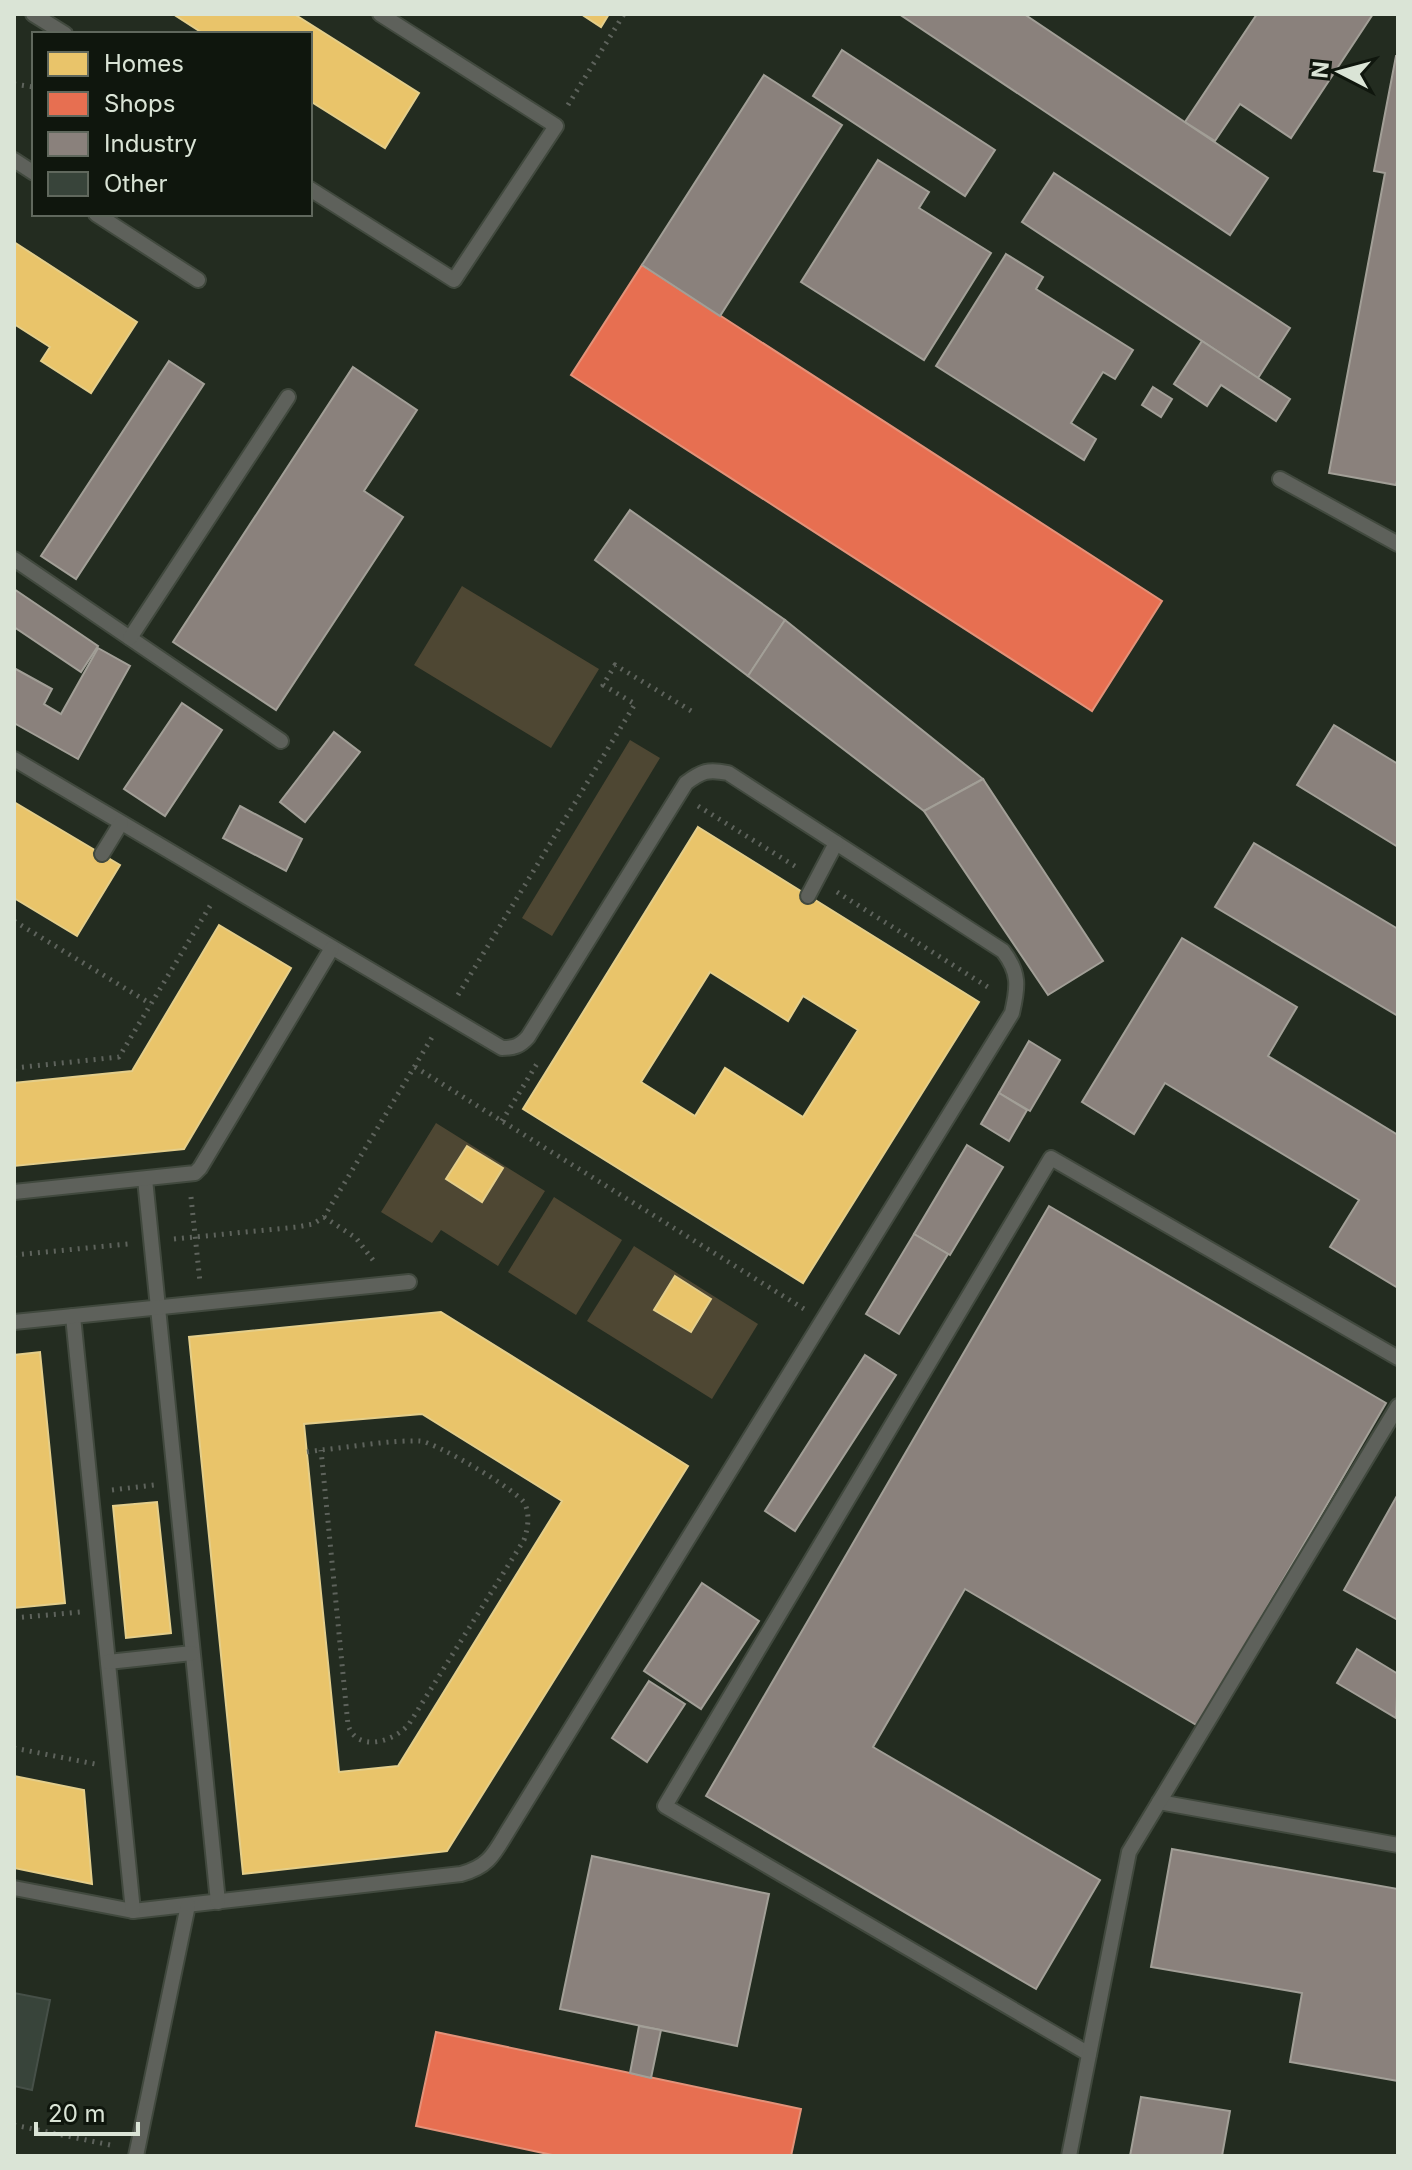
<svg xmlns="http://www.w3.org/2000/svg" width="1412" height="2170" viewBox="0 0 1412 2170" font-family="Inter,sans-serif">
	<rect width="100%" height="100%" fill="#232c20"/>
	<g fill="#4e4733">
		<path d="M 462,586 L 599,669 L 551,748 L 414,665 Z"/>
		<path d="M 630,740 L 660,758 L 552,936 L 522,918 Z"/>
		<path d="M 436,1123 L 545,1191 L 498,1266 L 441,1230 L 432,1243 L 381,1212 Z"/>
		<path d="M 554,1197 L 622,1240 L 576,1315 L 508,1272 Z"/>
		<path d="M 634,1246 L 758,1324 L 712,1399 L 587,1321 Z"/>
	</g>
	<g fill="#e9c46a" stroke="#e4ce8a" stroke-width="2" fill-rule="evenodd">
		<path d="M 173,14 L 294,14 L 419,93 L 385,148 L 310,101 L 310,34 L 204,34 Z"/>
		<path d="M 581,14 L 609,14 L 601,27 Z"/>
		<path d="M 14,242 L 137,322 L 91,393 L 41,361 L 50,347 L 14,324 Z"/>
		<path d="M 14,802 L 120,865 L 77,936 L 14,898 Z"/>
		<path d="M 698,827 L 979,1002 L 803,1283 L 523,1109 ZM 710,972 L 788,1021 L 803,996 L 858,1030 L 803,1117 L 725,1068 L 695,1116 L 641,1082 Z"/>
		<path d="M 219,925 L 291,968 L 184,1149 L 14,1166 L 14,1083 L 132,1071 Z"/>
		<path d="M 467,1146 L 503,1168 L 482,1202 L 446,1179 Z"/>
		<path d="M 675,1276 L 711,1299 L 691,1332 L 654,1310 Z"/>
		<path d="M 441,1312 L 688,1466 L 447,1851 L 243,1874 L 189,1337 ZM 422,1414 L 562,1501 L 398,1766 L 339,1772 L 304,1424 Z"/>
		<path d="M 40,1352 L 65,1603 L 14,1608 L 14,1355 Z"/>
		<path d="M 157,1502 L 171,1633 L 126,1638 L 113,1506 Z"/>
		<path d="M 14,1776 L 84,1790 L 92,1884 L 14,1868 Z"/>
	</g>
	<g fill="#e76f51" stroke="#e39279" stroke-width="2">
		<path d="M 642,265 L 1162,601 L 1092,711 L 571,375 Z"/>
		<path d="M 436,2032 L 801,2109 L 791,2156 L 557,2156 L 416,2126 Z"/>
	</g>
	<g fill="#8a817c" stroke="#a29f97" stroke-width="2">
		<path d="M 899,14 L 1024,14 L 1268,178 L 1230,235 Z"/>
		<path d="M 1257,14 L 1373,14 L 1291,138 L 1240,104 L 1215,141 L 1185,122 Z"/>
		<path d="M 842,50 L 995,150 L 965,196 L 813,96 Z"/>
		<path d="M 1396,56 L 1398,56 L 1398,476 L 1396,485 L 1329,473 L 1385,173 L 1374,171 Z"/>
		<path d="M 764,75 L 842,125 L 720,316 L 642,265 Z"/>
		<path d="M 878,160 L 929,192 L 919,208 L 991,253 L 924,360 L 801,282 Z"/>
		<path d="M 1054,173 L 1290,328 L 1258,378 L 1022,222 Z"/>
		<path d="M 1006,254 L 1043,277 L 1036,289 L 1133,350 L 1115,379 L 1103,372 L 1071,423 L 1096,439 L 1084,460 L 936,366 Z"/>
		<path d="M 1202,341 L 1290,399 L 1276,421 L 1221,385 L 1207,406 L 1174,384 Z"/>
		<path d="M 169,361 L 204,384 L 76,579 L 41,556 Z"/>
		<path d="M 353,367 L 417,410 L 364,491 L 403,517 L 276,710 L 173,642 Z"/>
		<path d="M 1153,387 L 1172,399 L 1161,417 L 1142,405 Z"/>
		<path d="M 630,510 L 785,620 L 748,676 L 595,560 Z"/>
		<path d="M 14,589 L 98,646 L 81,672 L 14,627 Z"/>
		<path d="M 785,620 L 983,779 L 924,811 L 748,676 Z"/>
		<path d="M 98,648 L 130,666 L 78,759 L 14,723 L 14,668 L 52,689 L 44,704 L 61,714 Z"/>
		<path d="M 182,703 L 222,730 L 165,816 L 124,789 Z"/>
		<path d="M 1334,725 L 1398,764 L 1398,847 L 1297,785 Z"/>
		<path d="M 334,732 L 360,752 L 305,822 L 280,802 Z"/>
		<path d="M 983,779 L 1103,961 L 1048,995 L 924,811 Z"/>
		<path d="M 240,806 L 302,839 L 286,871 L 223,838 Z"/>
		<path d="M 1254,843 L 1398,929 L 1398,1016 L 1215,907 Z"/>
		<path d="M 1182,938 L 1297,1007 L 1268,1056 L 1398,1135 L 1398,1288 L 1330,1247 L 1359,1200 L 1165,1083 L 1134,1134 L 1082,1102 Z"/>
		<path d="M 1029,1041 L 1060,1060 L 1030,1111 L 999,1093 Z"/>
		<path d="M 999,1093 L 1027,1110 L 1009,1141 L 981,1124 Z"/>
		<path d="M 967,1145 L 1003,1167 L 950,1255 L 914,1234 Z"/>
		<path d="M 1049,1206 L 1386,1403 L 1198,1726 L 965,1589 L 873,1747 L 1100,1880 L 1036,1989 L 706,1796 Z"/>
		<path d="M 914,1234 L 948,1254 L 899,1334 L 866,1314 Z"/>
		<path d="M 865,1355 L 896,1375 L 795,1531 L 765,1511 Z"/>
		<path d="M 1398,1494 L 1398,1620 L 1344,1590 Z"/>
		<path d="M 702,1583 L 759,1621 L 701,1709 L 644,1671 Z"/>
		<path d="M 1357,1649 L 1398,1674 L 1396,1718 L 1337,1683 Z"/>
		<path d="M 649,1681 L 685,1704 L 647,1762 L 612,1738 Z"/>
		<path d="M 1172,1849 L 1398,1889 L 1398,2081 L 1290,2062 L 1302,1993 L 1151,1967 Z"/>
		<path d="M 592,1856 L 769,1894 L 737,2046 L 560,2009 Z"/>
		<path d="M 639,2026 L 661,2030 L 651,2078 L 630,2073 Z"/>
		<path d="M 1141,2097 L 1230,2111 L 1222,2156 L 1130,2156 Z"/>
	</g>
	<path fill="#38443a" stroke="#465048" stroke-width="2" d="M 14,1993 L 50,2000 L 32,2090 L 14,2086 Z"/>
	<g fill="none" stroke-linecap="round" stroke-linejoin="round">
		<defs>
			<g id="lane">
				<path d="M 33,14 L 65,34"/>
				<path d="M 14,160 L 34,173"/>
				<path d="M 310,189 L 454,280 L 556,126 L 380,14"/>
				<path d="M 96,214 L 198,280"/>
				<path d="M 1280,479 L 1398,544"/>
				<path d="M 14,559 L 281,741"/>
				<path d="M 130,638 L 288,397"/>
				<path d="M 14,759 L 502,1048 C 514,1048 520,1046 528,1037 L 686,783 C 702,771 708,769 728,773 L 1003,951 C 1020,973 1018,987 1012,1013 L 506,1834 C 493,1856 487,1867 461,1874 L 133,1911 L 14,1888"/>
				<path d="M 102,854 L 121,823"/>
				<path d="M 808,896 L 836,843"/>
				<path d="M 145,1179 L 218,1902"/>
				<path d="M 14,1192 L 195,1173 L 200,1168 L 332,948"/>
				<path d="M 73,1316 L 133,1911"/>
				<path d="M 14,1322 L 409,1282"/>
				<path d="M 108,1662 L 192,1653"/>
				<path d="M 1159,1802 L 1398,1845"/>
				<path d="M 1089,2054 L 665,1806 L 1051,1158 L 1398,1358"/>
				<path d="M 136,2156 L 188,1905"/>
				<path d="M 1069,2156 L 1129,1852 L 1398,1406"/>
			</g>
		</defs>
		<use href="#lane" stroke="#41493e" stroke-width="18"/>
		<g stroke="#5e635c" stroke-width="5" stroke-dasharray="2 6" stroke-linecap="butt">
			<path d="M 14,84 L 34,87"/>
			<path d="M 568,105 L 624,14"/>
			<path d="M 698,806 L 798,868"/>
			<path d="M 837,892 L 991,989"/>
			<path d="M 14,921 L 151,1004"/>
			<path d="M 458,995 L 635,704 L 603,685 L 615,665 L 693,712"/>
			<path d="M 415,1067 L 804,1309"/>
			<path d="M 14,1068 L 119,1057 L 213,901"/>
			<path d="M 502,1121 L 538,1062"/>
			<path d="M 191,1197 L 200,1282"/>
			<path d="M 324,1217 L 356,1238 L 376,1264"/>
			<path d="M 174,1239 L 297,1227 L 313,1224 L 324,1217 L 434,1034"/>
			<path d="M 14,1255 L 128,1244"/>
			<path d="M 307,1452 L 321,1450 C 352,1447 389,1440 420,1441 C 435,1442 519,1491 525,1504 C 530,1516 528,1527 524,1540 L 409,1724 C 394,1742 357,1753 348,1725 L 321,1450"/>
			<path d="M 112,1490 L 154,1485"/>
			<path d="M 14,1618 L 81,1612"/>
			<path d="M 14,1748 L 95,1764"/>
			<path d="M 14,2125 L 115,2146"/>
		</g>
		<use href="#lane" stroke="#5e615b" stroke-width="14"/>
	</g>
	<rect width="1412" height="2170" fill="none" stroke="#dae4d6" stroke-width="32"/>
	<rect x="32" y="32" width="280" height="184" fill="#0f160d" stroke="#60685d" stroke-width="2"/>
	<rect x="48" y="52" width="40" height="24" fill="#e9c46a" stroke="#60685d" stroke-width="2"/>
	<text x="104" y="72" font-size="24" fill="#dae4d6">Homes</text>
	<rect x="48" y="92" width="40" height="24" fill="#e76f51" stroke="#60685d" stroke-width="2"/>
	<text x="104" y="112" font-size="24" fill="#dae4d6">Shops</text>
	<rect x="48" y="132" width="40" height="24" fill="#8a817c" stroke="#60685d" stroke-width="2"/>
	<text x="104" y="152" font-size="24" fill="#dae4d6">Industry</text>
	<rect x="48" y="172" width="40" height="24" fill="#38443a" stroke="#60685d" stroke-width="2"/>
	<text x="104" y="192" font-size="24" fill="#dae4d6">Other</text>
	<g transform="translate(1340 72) rotate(276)" stroke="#0f160d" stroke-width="6" paint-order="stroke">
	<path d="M0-6L14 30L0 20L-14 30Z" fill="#dae4d6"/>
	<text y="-12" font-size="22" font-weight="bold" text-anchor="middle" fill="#dae4d6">N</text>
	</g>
	<path d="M36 2122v12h102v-12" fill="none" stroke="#dae4d6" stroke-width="4"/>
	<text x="48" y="2122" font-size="24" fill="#dae4d6" stroke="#0f160d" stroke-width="6" paint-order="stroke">20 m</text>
</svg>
